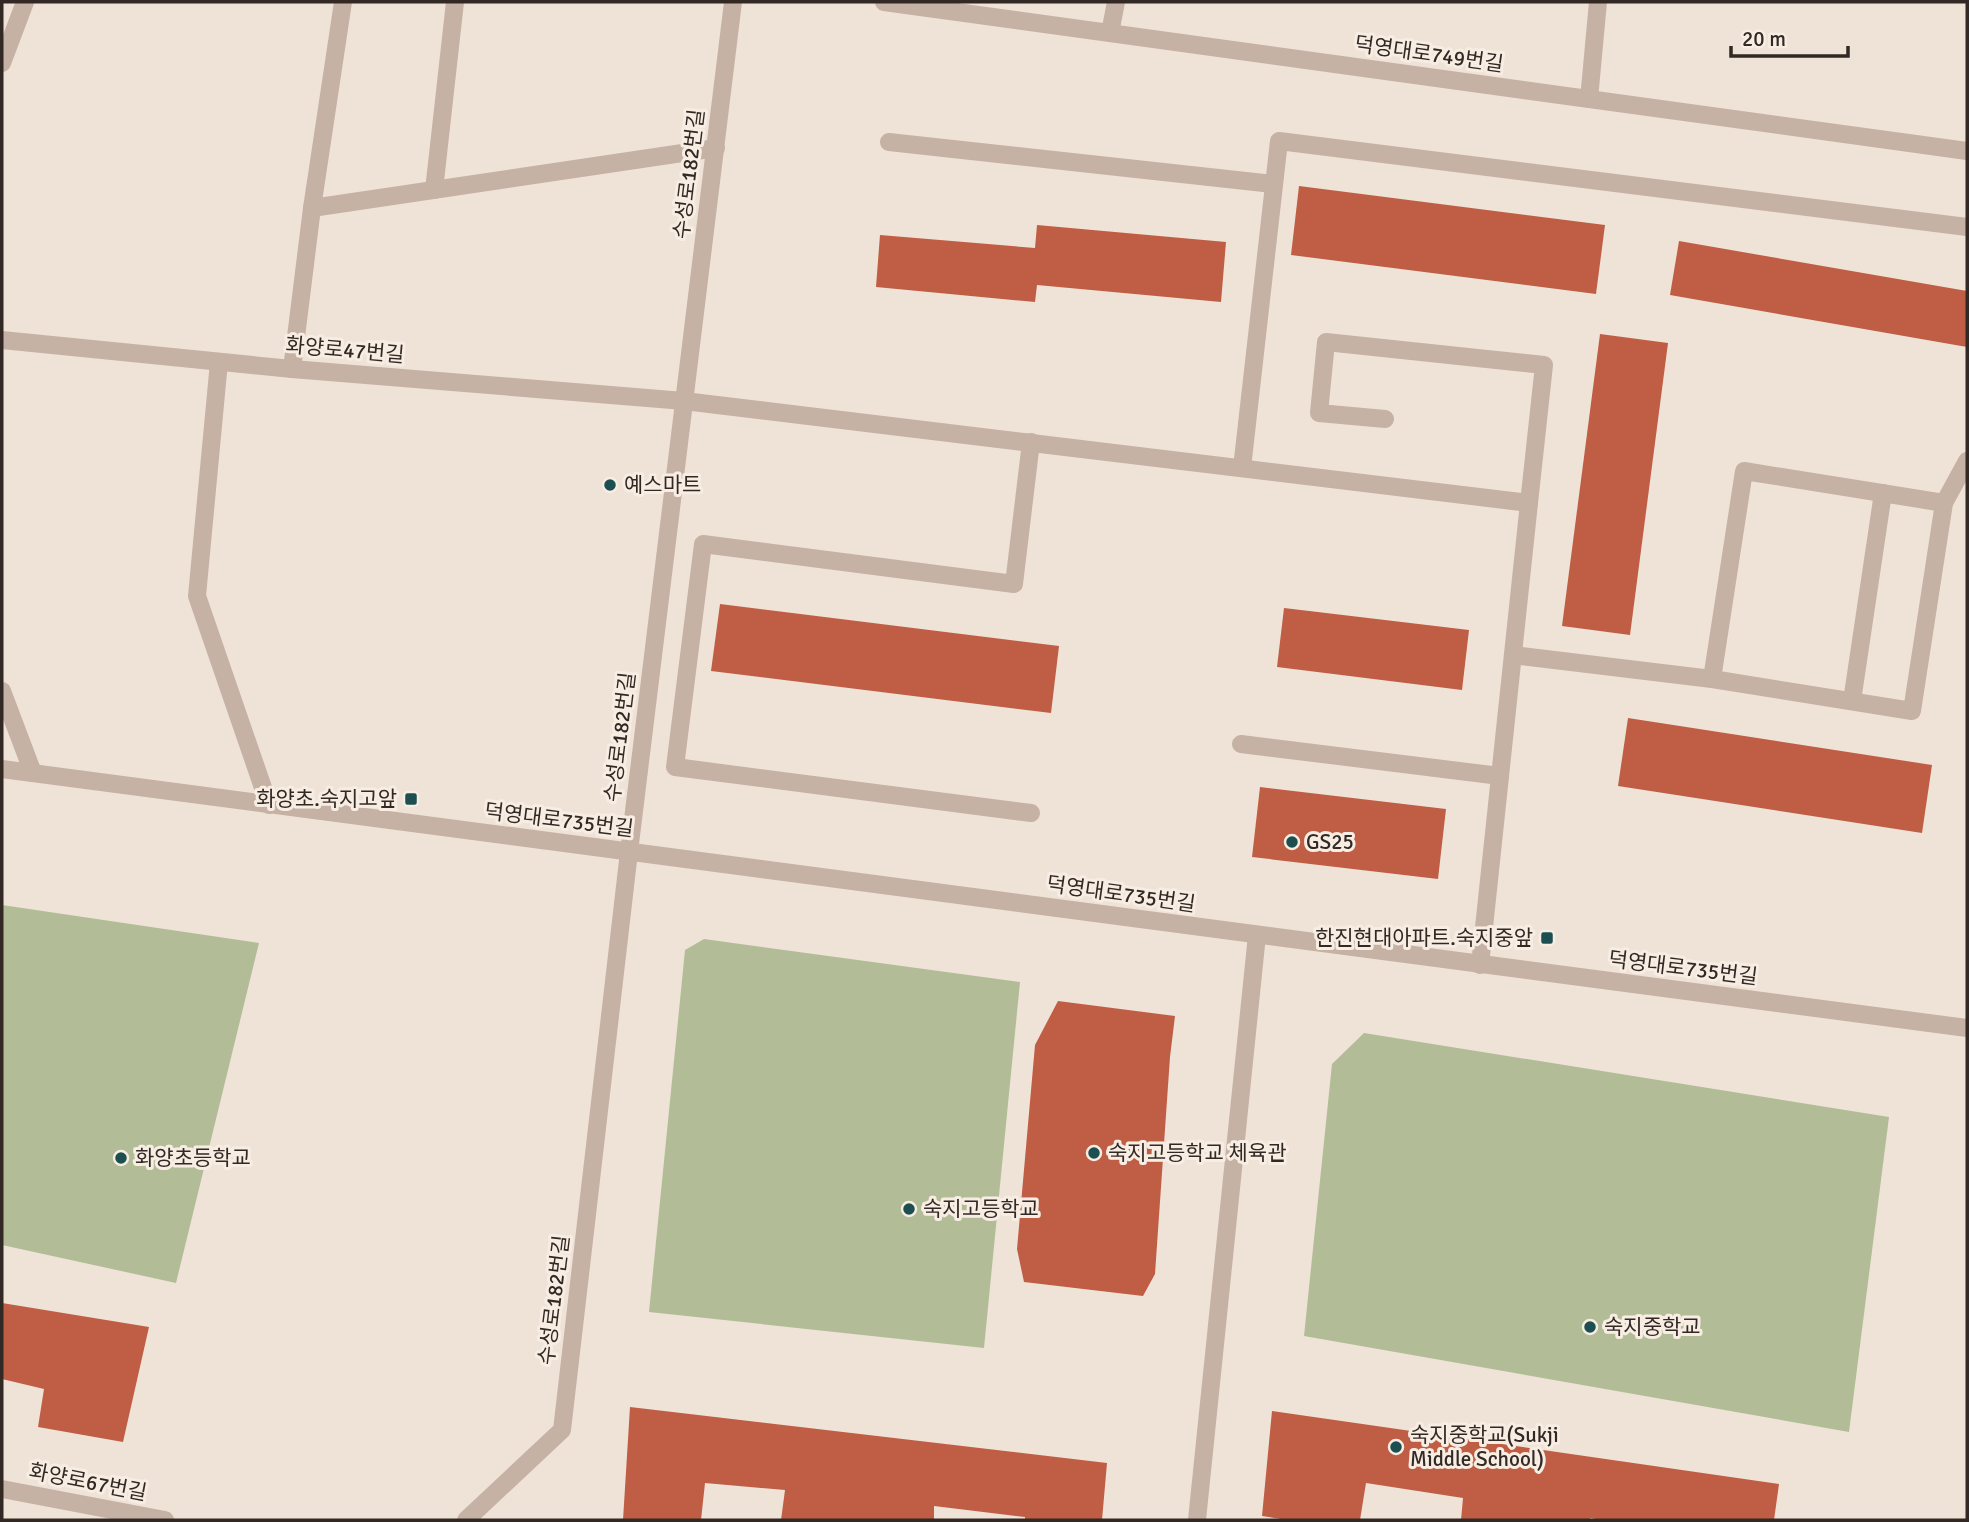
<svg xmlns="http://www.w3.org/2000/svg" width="1969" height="1522" viewBox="0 0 1969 1522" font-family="Signika,'Noto Sans KR',sans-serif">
	<rect width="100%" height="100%" fill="#efe3d7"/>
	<g fill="#b2bd98">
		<path d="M 2,905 L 259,943 L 176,1283 L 2,1245 Z"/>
		<path d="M 704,939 L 1020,982 L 984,1348 L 649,1312 L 685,950 Z"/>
		<path d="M 1364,1033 L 1889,1117 L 1849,1432 L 1304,1336 L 1332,1064 Z"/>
	</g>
	<g fill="#bf5e44">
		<path d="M 1299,186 L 1605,225 L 1596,294 L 1291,255 Z"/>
		<path d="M 1037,225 L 1226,242 L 1221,302 L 1037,285 L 1035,302 L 876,287 L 880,235 L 1035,248 Z"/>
		<path d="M 1679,241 L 1967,291 L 1967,347 L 1670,295 Z"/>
		<path d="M 1600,334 L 1668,343 L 1630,635 L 1562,626 Z"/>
		<path d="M 720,604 L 1059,646 L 1051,713 L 711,671 Z"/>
		<path d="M 1284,608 L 1469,630 L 1462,690 L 1277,667 Z"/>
		<path d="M 1628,718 L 1932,765 L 1922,833 L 1618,786 Z"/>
		<path d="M 1260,787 L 1446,809 L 1438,879 L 1252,857 Z"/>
		<path d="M 1058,1001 L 1175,1016 L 1170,1057 L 1155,1274 L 1143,1296 L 1024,1282 L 1017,1249 L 1035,1045 Z"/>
		<path d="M 2,1303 L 149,1327 L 123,1442 L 38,1427 L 44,1389 L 2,1379 Z"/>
		<path d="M 630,1407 L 1107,1463 L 1102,1520 L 1025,1520 L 1025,1517 L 934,1506 L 934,1520 L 781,1520 L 785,1490 L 705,1483 L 701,1520 L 623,1520 Z"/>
		<path d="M 1272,1411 L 1779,1484 L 1774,1520 L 1602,1520 L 1590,1518 L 1590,1520 L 1461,1520 L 1463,1498 L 1366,1483 L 1360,1520 L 1287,1520 L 1262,1516 Z"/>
	</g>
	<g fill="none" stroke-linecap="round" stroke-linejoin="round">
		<g stroke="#c6b2a4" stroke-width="18">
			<path d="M 1110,33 L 1116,2"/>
			<path d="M 2,63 L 25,2"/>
			<path d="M 889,142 L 1273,184"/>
			<path d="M 434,190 L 455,2"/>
			<path d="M 312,208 L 343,2"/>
			<path d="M 292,369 L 312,208 L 716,148"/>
			<path d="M 684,401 L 1529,503 L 1480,965"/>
			<path d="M 1385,419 L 1319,413 L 1326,342 L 1544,365 L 1529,503"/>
			<path d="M 1242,468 L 1279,141 L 1967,227"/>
			<path d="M 1744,471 L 1944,503 L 1912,711 L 1712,679 Z"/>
			<path d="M 1944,503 L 1967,461"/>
			<path d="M 1513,655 L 1712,679"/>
			<path d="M 1852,701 L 1883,493"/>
			<path d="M 1241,744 L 1500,776"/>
			<path d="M 1031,813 L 675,767 L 703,544 L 1014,584 L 1031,442"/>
		</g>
		<g stroke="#c6b2a4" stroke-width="18">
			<path d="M 884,2 L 1967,151"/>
			<path d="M 1589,99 L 1598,2"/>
			<path d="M 2,340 L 292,369 L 684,401"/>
			<path d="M 219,362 L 197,596 L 269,805"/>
			<path d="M 2,691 L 33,773"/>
			<path d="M 2,769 L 1967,1028"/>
			<path d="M 2,1489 L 165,1520"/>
			<path d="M 466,1520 L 562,1430 L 629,852 L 733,2"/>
			<path d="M 1197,1520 L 1257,935"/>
		</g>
	</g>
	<g fill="#1d4f50" stroke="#f7ede3" stroke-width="2.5">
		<circle cx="610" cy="485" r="7"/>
		<rect x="404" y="792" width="14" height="14" rx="3.5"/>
		<circle cx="1292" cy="842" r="7"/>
		<rect x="1540" y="931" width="14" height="14" rx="3.5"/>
		<circle cx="1094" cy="1153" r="7"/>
		<circle cx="121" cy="1158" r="7"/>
		<circle cx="909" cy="1209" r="7"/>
		<circle cx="1590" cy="1327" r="7"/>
		<circle cx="1396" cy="1447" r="7"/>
	</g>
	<g text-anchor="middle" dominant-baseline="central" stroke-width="6" stroke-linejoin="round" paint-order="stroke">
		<g font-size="21" fill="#322925" stroke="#f7ede3">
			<text transform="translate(1429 54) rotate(8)">덕영대로749번길</text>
			<text transform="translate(689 174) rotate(-83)">수성로182번길</text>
			<text transform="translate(345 350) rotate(5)">화양로47번길</text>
			<text transform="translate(620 737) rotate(-83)">수성로182번길</text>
			<text transform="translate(559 820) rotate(7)">덕영대로735번길</text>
			<text transform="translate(1121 894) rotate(8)">덕영대로735번길</text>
			<text transform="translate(1683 968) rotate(7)">덕영대로735번길</text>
			<text transform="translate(554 1300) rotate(-83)">수성로182번길</text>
			<text transform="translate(88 1482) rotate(11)">화양로67번길</text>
		</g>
		<g font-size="21" fill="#322925" stroke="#f7ede3" text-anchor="start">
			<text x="624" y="485">예스마트</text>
			<text x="397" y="799" text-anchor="end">화양초.숙지고앞</text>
			<text x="1306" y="842">GS25</text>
			<text x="1533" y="938" text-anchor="end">한진현대아파트.숙지중앞</text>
			<text x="1108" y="1153">숙지고등학교 체육관</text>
			<text x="135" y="1158">화양초등학교</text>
			<text x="923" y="1209">숙지고등학교</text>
			<text x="1604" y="1327">숙지중학교</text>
			<text x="1410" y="1435">숙지중학교(Sukji<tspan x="1410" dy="24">Middle School)</tspan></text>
		</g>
	</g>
	<rect width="1969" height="1522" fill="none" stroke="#322925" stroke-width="7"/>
	<path d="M1731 46v10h117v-10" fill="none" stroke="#322925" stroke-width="3.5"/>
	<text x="1742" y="46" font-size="21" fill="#322925" stroke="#f7ede3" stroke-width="5" paint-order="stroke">20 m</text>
</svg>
